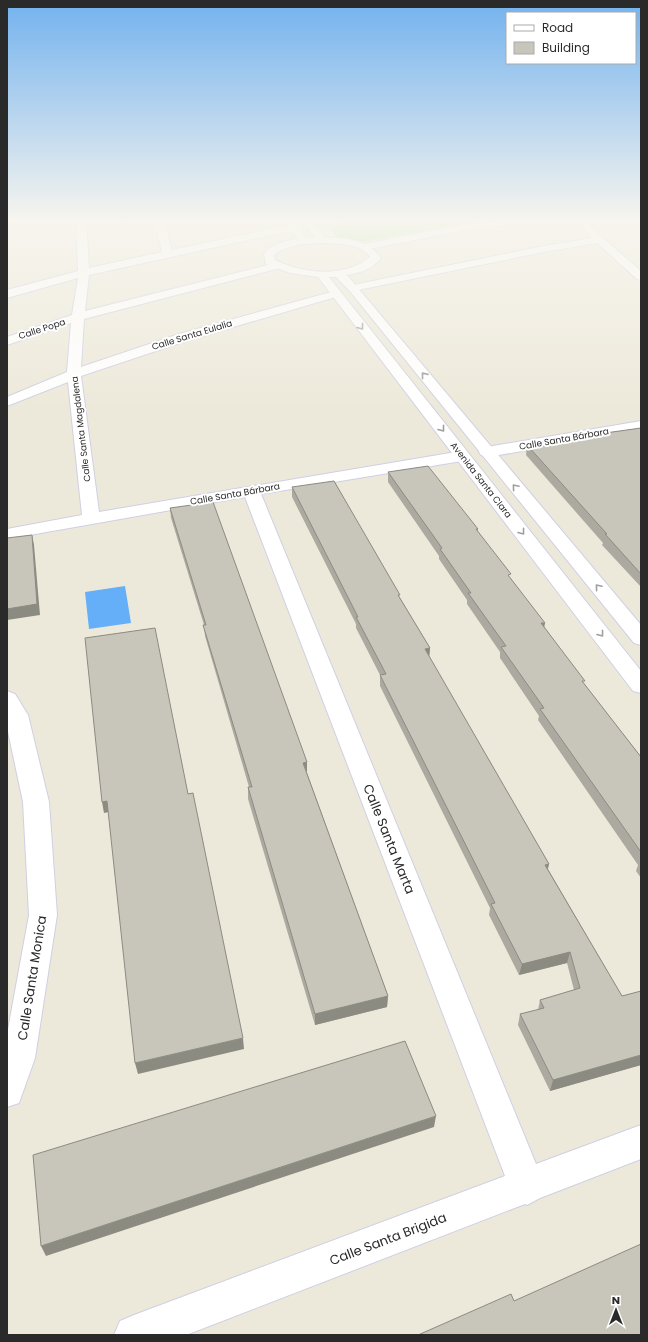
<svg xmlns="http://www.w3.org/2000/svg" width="648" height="1342" viewBox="0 0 648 1342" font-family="Poppins,sans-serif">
	<rect width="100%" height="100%" fill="#ede9da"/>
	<path fill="#9ce892" d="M 360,220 L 485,220 L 360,242 L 338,239 L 329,226 Z"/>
	<path fill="#64aff8" d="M 125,586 L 131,623 L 89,629 L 85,592 Z"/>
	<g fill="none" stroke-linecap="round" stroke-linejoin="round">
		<defs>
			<g id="minor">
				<path d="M 76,220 L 86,220 L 89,268 L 162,252 L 154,220 L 164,220 L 172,250 L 294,224 L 299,227 L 294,230 L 89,275 L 85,311 L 276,263 L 282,266 L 280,268 L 84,319 L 81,367 L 179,334 L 331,292 L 339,292 L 341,294 L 339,296 L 189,340 L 81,376 L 99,512 L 462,451 L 468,453 L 470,456 L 468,459 L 462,461 L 261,494 L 536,1164 L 641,1125 L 641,1159 L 540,1198 L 527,1205 L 525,1204 L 186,1335 L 114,1335 L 120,1321 L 134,1315 L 505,1176 L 245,497 L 7,539 L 7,529 L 82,515 L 68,382 L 7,406 L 7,397 L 67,372 L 71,323 L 7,345 L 7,337 L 72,315 L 78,278 L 7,298 L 7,290 L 78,271 Z"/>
				<path d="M 310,220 L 335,220 L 330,223 L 307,225 L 305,223 Z"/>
				<path d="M 499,220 L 526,220 L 521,223 L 457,232 L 364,250 L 359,247 L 364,244 L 457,226 Z"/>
				<path d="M 576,220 L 586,220 L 603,238 L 641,271 L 641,280 L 637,279 L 597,243 L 544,252 L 353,291 L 349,290 L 347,288 L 349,286 L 353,285 L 544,246 L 592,238 Z"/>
				<path d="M 641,421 L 641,431 L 487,457 L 481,455 L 479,452 L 481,449 L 487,447 Z"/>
				<path d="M 7,691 L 15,694 L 28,715 L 49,802 L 57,915 L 35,1058 L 19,1103 L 7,1107 L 7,1035 L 29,915 L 23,802 L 7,727 Z"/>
			</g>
			<path id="tertiary" d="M 285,220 L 295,220 L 306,238 L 314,237 L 303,220 L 313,220 L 324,237 C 346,238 368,239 381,258 C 373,269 360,273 347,275 L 641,625 L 641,645 L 634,643 L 349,290 L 336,277 L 329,277 L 641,671 L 641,693 L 633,691 L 318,277 L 290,273 L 266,264 L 264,254 C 271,244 285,241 297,239 ZM 321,243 C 337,244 360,242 370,257 C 345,278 303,274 275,260 L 274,255 C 288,244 304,244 321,243 Z"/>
		</defs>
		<use href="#minor" stroke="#d0cfe4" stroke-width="2"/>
		<use href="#tertiary" stroke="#d0cfe4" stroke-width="2"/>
		<path stroke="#ccc" stroke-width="1" stroke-dasharray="1.5 1" stroke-linecap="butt" d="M 124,220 L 140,237"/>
		<use href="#minor" fill="#fff" fill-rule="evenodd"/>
		<use href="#tertiary" fill="#fff" fill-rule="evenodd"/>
	</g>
	<g fill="#acaaa0">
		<path d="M 641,428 L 641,587 L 602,545 L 603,543 L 526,455 L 527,445 L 598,436 L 598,434 Z"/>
		<path d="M 388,472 L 478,529 L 478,532 L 584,684 L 641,757 L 641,878 L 636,871 L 638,865 L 538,720 L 539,716 L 500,658 L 500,652 L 467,604 L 467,600 L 439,559 L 439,556 L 388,482 Z"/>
		<path d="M 292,487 L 400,598 L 430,648 L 429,657 L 549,864 L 548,869 L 622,996 L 641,991 L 641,1065 L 550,1091 L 518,1025 L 520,1014 L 538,1010 L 540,1000 L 574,990 L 567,963 L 519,975 L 489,915 L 490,908 L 380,686 L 380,675 L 356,628 L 356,624 L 292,497 Z"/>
		<path d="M 170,508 L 307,773 L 388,996 L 387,1007 L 315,1025 L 248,799 L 248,787 L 249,787 L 205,636 L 204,625 L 171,518 Z"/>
	</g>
	<g fill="#8c8b82">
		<path d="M 32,535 L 34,545 L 40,615 L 7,620 L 7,609 Z"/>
		<path d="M 541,623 L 545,623 L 543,634 Z"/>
		<path d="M 430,648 L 429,659 L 425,649 Z"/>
		<path d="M 307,762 L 307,773 L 303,763 Z"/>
		<path d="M 107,801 L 109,812 L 104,813 L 102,802 Z"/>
		<path d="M 549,864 L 546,875 L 545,865 Z"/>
		<path d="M 570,952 L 567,963 L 519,975 L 522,964 Z"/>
		<path d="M 388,996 L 387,1007 L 315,1025 L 315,1014 Z"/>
		<path d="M 243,1038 L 244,1049 L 138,1074 L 135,1063 Z"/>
		<path d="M 641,1055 L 641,1065 L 550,1091 L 553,1080 Z"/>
		<path d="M 436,1116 L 434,1127 L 46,1256 L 41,1246 Z"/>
	</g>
	<g fill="#c8c6ba" stroke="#8c8b82">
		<path d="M 641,428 L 641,574 L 605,534 L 607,534 L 527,445 L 599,435 L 598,434 Z"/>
		<path d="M 428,466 L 478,529 L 476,529 L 511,574 L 508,575 L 545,623 L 541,623 L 585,681 L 582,681 L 641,757 L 641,852 L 540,709 L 544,708 L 501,647 L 506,646 L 468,593 L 471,593 L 440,549 L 442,548 L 388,472 Z"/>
		<path d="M 334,481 L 400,595 L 398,595 L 430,648 L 425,649 L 549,864 L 545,865 L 622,996 L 641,991 L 641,1055 L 553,1080 L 520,1014 L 544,1008 L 540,1000 L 580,988 L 570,952 L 522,964 L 491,904 L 495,903 L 380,675 L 386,674 L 356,617 L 358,617 L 292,487 Z"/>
		<path d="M 213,502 L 307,762 L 303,763 L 388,996 L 315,1014 L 248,787 L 252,787 L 203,625 L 206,625 L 170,508 Z"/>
		<path d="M 32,535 L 37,604 L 7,609 L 7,538 Z"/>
		<path d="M 155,628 L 188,794 L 193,793 L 243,1038 L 135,1063 L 107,801 L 102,802 L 85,638 Z"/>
		<path d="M 405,1041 L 436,1116 L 41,1246 L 33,1155 Z"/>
		<path d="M 641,1244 L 641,1335 L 418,1335 L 511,1294 L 514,1301 Z"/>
	</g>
	<defs><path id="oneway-chevron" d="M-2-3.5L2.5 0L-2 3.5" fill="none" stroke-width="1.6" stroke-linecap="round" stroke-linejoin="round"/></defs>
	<g stroke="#9f9f9f">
		<use href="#oneway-chevron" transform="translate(361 327) rotate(52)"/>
		<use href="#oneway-chevron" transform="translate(424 375) rotate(-129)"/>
		<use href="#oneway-chevron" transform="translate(442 429) rotate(52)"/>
		<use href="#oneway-chevron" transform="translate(515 487) rotate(-130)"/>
		<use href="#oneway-chevron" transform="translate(522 532) rotate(52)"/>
		<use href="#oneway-chevron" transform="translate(598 587) rotate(-130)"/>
		<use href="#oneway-chevron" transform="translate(601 634) rotate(52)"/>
	</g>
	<linearGradient id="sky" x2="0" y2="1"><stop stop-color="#73b2ee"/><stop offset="0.54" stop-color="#f7f5ee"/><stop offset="1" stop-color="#f7f5ee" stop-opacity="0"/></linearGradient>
	<rect width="648" height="408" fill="url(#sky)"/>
	<g text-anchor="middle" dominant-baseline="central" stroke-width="4" stroke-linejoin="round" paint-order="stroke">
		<g font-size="9" fill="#2a2a2a" stroke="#fff">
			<text transform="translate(42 329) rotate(-18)">Calle Popa</text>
			<text transform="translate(192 335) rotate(-17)">Calle Santa Eulalia</text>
			<text transform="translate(81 429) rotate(-97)">Calle Santa Magdalena</text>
			<text transform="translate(564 439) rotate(-10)">Calle Santa Bárbara</text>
			<text transform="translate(481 480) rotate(52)">Avenida Santa Clara</text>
			<text transform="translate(235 494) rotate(-10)">Calle Santa Bárbara</text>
		</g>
		<g font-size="13" fill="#2a2a2a" stroke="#fff">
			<text transform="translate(389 839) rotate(68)">Calle Santa Marta</text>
			<text transform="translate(32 978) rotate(-81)">Calle Santa Monica</text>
			<text transform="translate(388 1239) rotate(-21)">Calle Santa Brigida</text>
		</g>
	</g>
	<rect width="648" height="1342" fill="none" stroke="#2a2a2a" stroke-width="16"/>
	<rect x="506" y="12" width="130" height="52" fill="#ffffff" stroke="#aaaaaa"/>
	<rect x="514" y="25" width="20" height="6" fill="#ffffff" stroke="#aaaaaa"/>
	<text x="542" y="32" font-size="12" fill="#2a2a2a">Road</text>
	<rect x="514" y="42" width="20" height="12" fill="#c8c6ba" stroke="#aaaaaa"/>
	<text x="542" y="52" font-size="12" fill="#2a2a2a">Building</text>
	<g transform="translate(616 1310)" stroke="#ffffff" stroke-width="3" paint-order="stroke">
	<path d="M0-3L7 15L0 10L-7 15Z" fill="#2a2a2a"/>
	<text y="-6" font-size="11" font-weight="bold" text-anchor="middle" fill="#2a2a2a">N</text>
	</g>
</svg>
